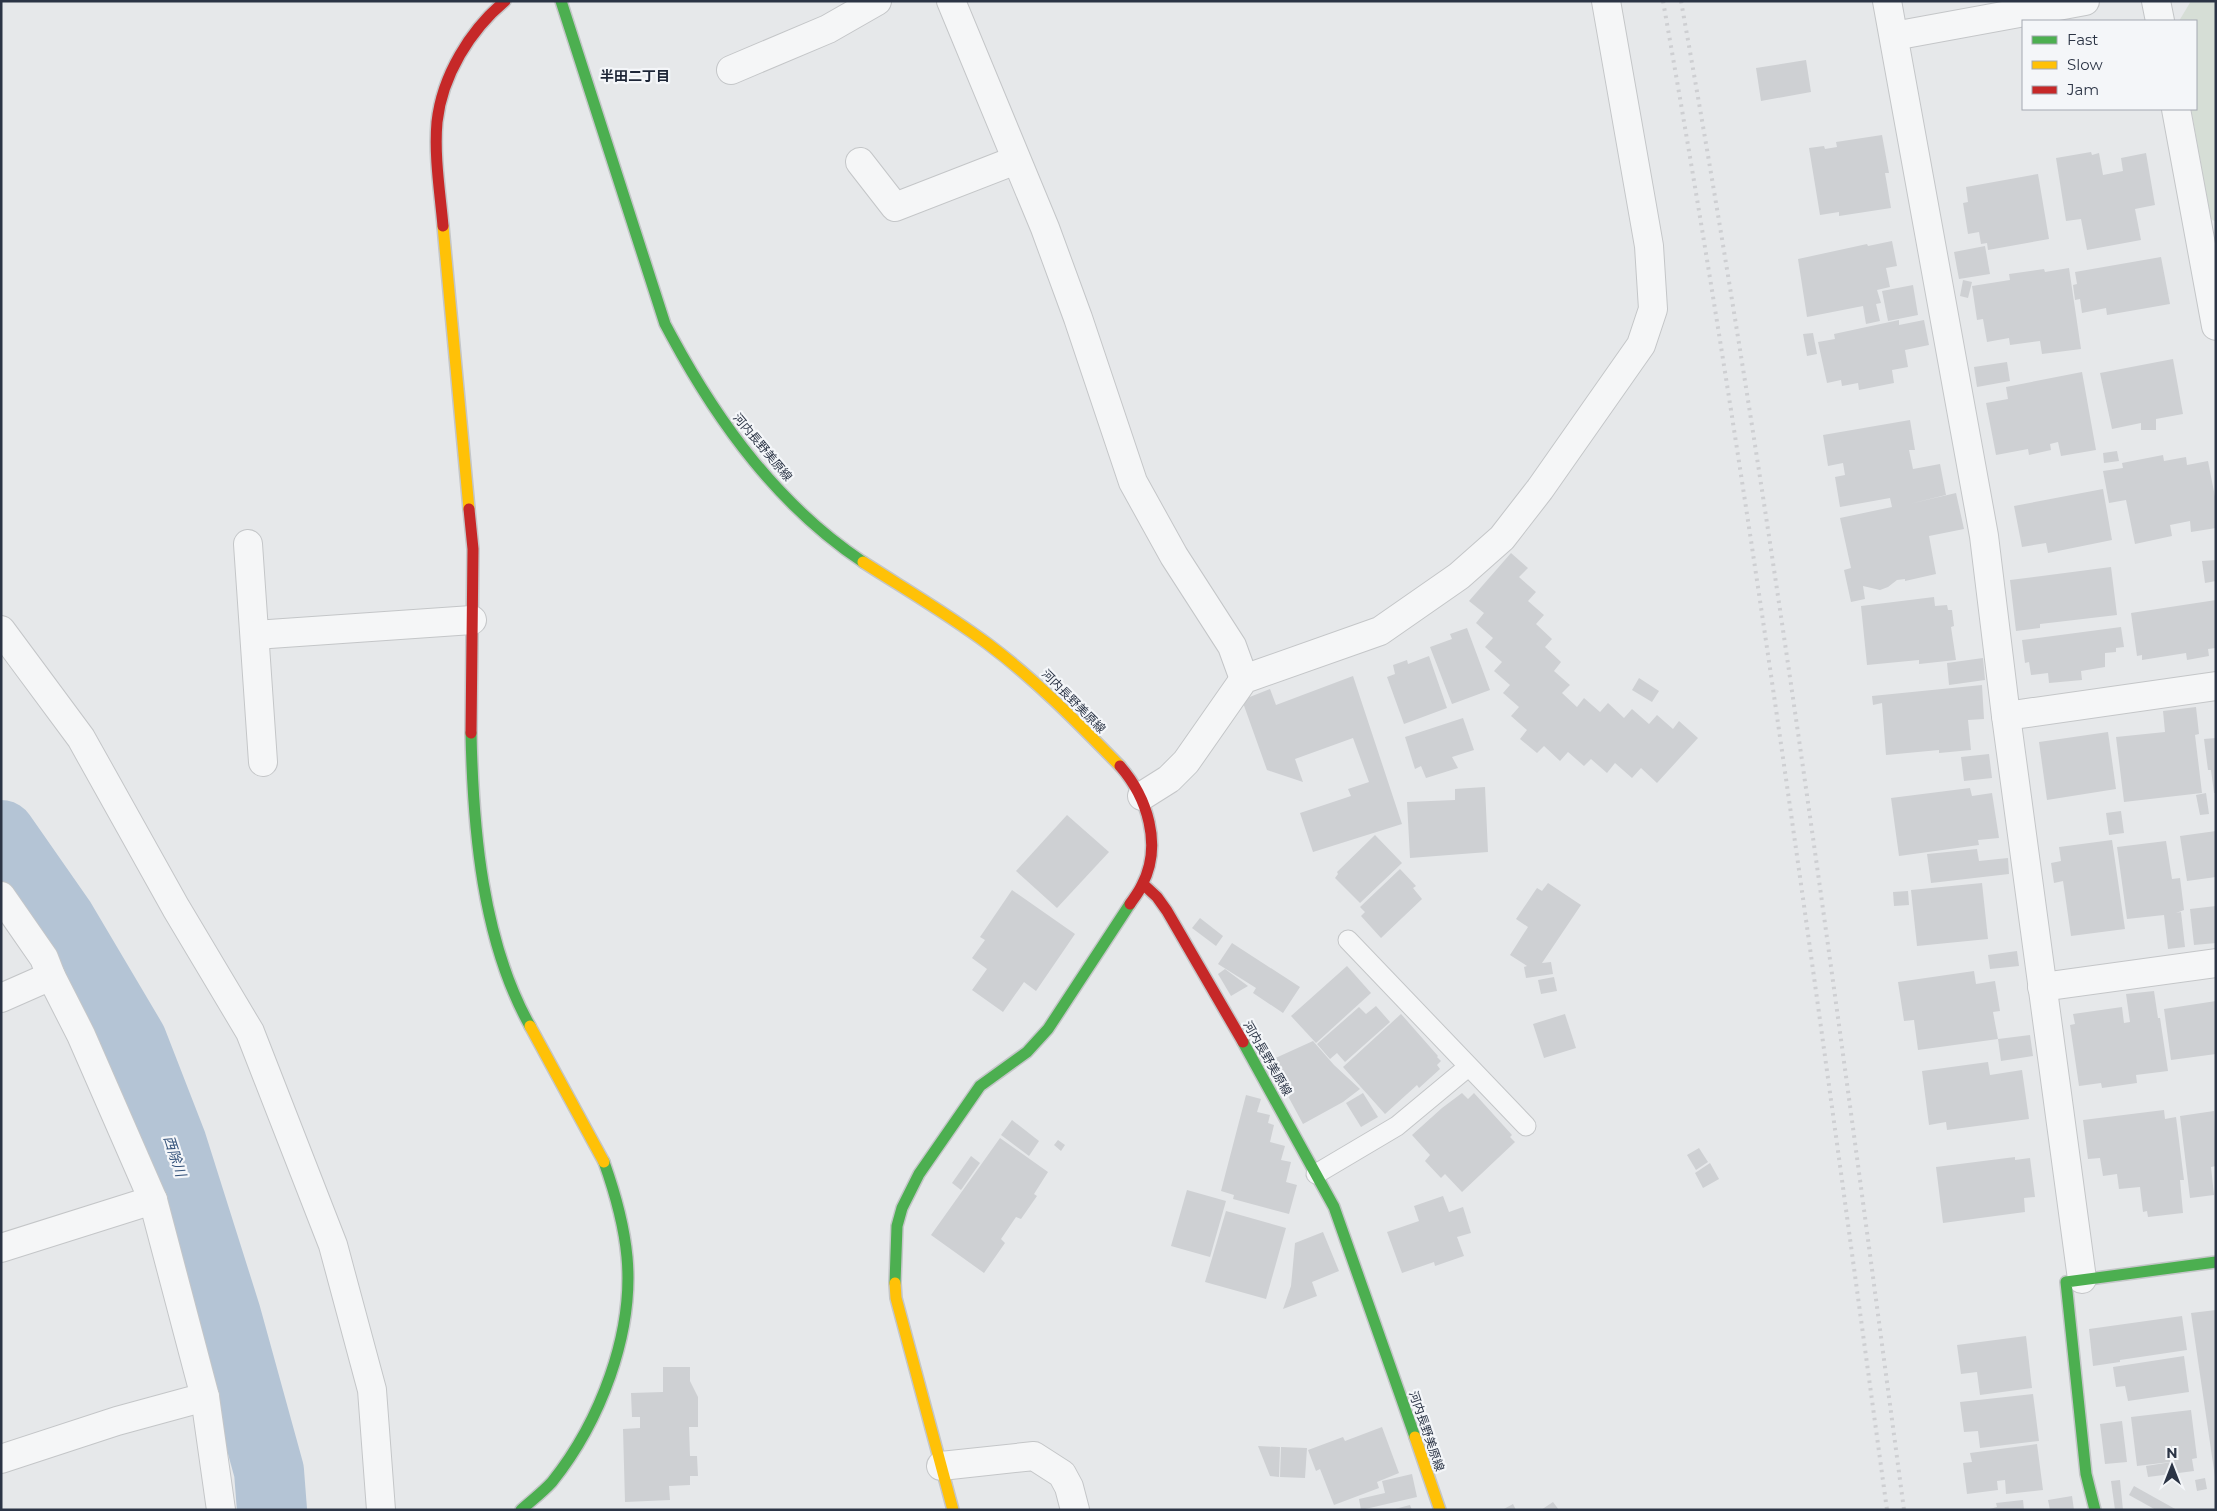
<svg xmlns="http://www.w3.org/2000/svg" width="2217" height="1511" viewBox="0 0 2217 1511" font-family="Montserrat,'Noto Sans JP',sans-serif">
	<rect width="100%" height="100%" fill="#e6e8ea"/>
	<path fill="#d6ded6" d="M 2191,1 L 2216,1 L 2216,222 L 2211,219 L 2191,109 L 2196,109 L 2196,21 L 2179,21 Z"/>
	<g fill="none" stroke-linecap="round" stroke-linejoin="round">
		<path stroke="#b4c4d5" stroke-width="70" d="M 1,835 L 61,921 L 132,1041 L 172,1144 L 226,1315 L 269,1471 L 272,1510"/>
	</g>
	<g fill="#ced0d3">
		<path d="M 1806,60 L 1811,92 L 1761,101 L 1756,68 Z"/>
		<path d="M 1882,135 L 1889,173 L 1885,173 L 1891,208 L 1839,216 L 1839,212 L 1820,215 L 1809,148 L 1824,146 L 1825,149 L 1837,147 L 1836,142 Z"/>
		<path d="M 2091,152 L 2092,155 L 2099,153 L 2103,175 L 2123,171 L 2121,158 L 2146,153 L 2155,205 L 2135,209 L 2141,240 L 2087,250 L 2081,219 L 2066,221 L 2056,158 Z"/>
		<path d="M 2038,174 L 2049,239 L 1988,250 L 1987,243 L 1981,244 L 1979,232 L 1968,234 L 1963,203 L 1968,202 L 1966,187 Z"/>
		<path d="M 1892,241 L 1897,266 L 1886,268 L 1890,287 L 1877,290 L 1881,303 L 1876,304 L 1880,321 L 1866,324 L 1863,306 L 1807,317 L 1798,259 L 1867,244 L 1868,246 Z"/>
		<path d="M 1985,246 L 1990,274 L 1959,279 L 1954,252 Z"/>
		<path d="M 2161,257 L 2170,304 L 2107,315 L 2106,308 L 2082,313 L 2080,299 L 2075,300 L 2073,285 L 2077,284 L 2075,272 Z"/>
		<path d="M 2069,268 L 2081,349 L 2042,354 L 2040,341 L 2010,345 L 2009,338 L 1987,342 L 1983,319 L 1977,320 L 1972,286 L 2010,280 L 2009,274 L 2044,269 L 2045,272 Z"/>
		<path d="M 1963,280 L 1972,282 L 1968,298 L 1960,296 Z"/>
		<path d="M 1913,285 L 1918,315 L 1888,321 L 1882,291 Z"/>
		<path d="M 1899,320 L 1899,325 L 1924,320 L 1929,345 L 1905,350 L 1908,367 L 1892,370 L 1894,383 L 1859,390 L 1858,383 L 1842,386 L 1841,380 L 1827,383 L 1818,342 L 1835,339 L 1834,334 Z"/>
		<path d="M 1813,333 L 1817,354 L 1807,356 L 1803,334 Z"/>
		<path d="M 2173,359 L 2183,414 L 2156,419 L 2156,430 L 2141,430 L 2141,423 L 2112,429 L 2100,373 Z"/>
		<path d="M 2007,362 L 2010,381 L 1977,387 L 1974,367 Z"/>
		<path d="M 2082,372 L 2096,450 L 2061,456 L 2058,442 L 2050,444 L 2051,450 L 2029,455 L 2028,449 L 1996,455 L 1986,403 L 2008,399 L 2006,387 Z"/>
		<path d="M 1910,420 L 1915,450 L 1909,450 L 1913,469 L 1940,464 L 1946,495 L 1909,504 L 1956,493 L 1964,529 L 1929,536 L 1936,574 L 1905,581 L 1905,579 L 1897,580 L 1888,587 L 1880,590 L 1863,586 L 1865,599 L 1851,602 L 1844,570 L 1851,568 L 1840,518 L 1892,507 L 1890,498 L 1840,507 L 1835,477 L 1845,475 L 1843,463 L 1828,466 L 1823,435 Z"/>
		<path d="M 2117,451 L 2119,461 L 2104,463 L 2103,453 Z"/>
		<path d="M 2163,455 L 2164,461 L 2186,457 L 2187,465 L 2208,461 L 2216,502 L 2216,528 L 2191,532 L 2190,521 L 2170,525 L 2172,536 L 2135,544 L 2126,500 L 2109,503 L 2103,471 L 2123,468 L 2122,463 Z"/>
		<path d="M 2103,489 L 2112,540 L 2048,553 L 2046,543 L 2022,547 L 2014,506 Z"/>
		<path d="M 1511,553 L 1528,568 L 1519,577 L 1536,592 L 1528,601 L 1544,615 L 1536,624 L 1552,639 L 1545,647 L 1561,662 L 1554,671 L 1570,685 L 1562,693 L 1577,707 L 1584,698 L 1600,712 L 1608,703 L 1624,718 L 1632,709 L 1649,724 L 1657,715 L 1673,729 L 1679,721 L 1698,738 L 1657,783 L 1641,768 L 1632,778 L 1615,763 L 1607,773 L 1591,759 L 1584,766 L 1568,752 L 1560,761 L 1544,746 L 1537,753 L 1520,739 L 1527,730 L 1511,716 L 1519,707 L 1503,693 L 1510,685 L 1494,671 L 1502,662 L 1485,647 L 1493,638 L 1476,623 L 1484,613 L 1469,601 Z"/>
		<path d="M 2216,560 L 2216,581 L 2205,583 L 2202,561 Z"/>
		<path d="M 2111,567 L 2117,615 L 2040,624 L 2040,628 L 2016,631 L 2010,580 Z"/>
		<path d="M 1934,597 L 1935,606 L 1947,605 L 1948,610 L 1952,610 L 1954,626 L 1951,627 L 1956,660 L 1919,664 L 1919,660 L 1867,665 L 1861,606 Z"/>
		<path d="M 2216,600 L 2216,648 L 2208,649 L 2209,656 L 2187,660 L 2186,653 L 2142,660 L 2142,655 L 2137,656 L 2131,613 Z"/>
		<path d="M 2121,627 L 2124,647 L 2116,648 L 2116,652 L 2105,653 L 2105,667 L 2081,671 L 2082,680 L 2049,683 L 2048,673 L 2031,675 L 2029,662 L 2025,663 L 2022,640 Z"/>
		<path d="M 1467,628 L 1490,690 L 1452,704 L 1430,647 L 1452,639 L 1450,634 Z"/>
		<path d="M 1429,656 L 1447,708 L 1404,724 L 1387,677 L 1395,674 L 1393,665 L 1407,660 L 1408,664 Z"/>
		<path d="M 1983,658 L 1985,680 L 1949,685 L 1947,663 Z"/>
		<path d="M 1353,676 L 1402,824 L 1313,852 L 1300,813 L 1351,796 L 1348,789 L 1369,782 L 1353,738 L 1295,759 L 1303,782 L 1267,770 L 1242,700 L 1270,689 L 1276,705 Z"/>
		<path d="M 1639,678 L 1659,691 L 1652,702 L 1632,690 Z"/>
		<path d="M 1982,685 L 1984,719 L 1968,720 L 1971,750 L 1939,753 L 1939,750 L 1886,755 L 1882,703 L 1873,705 L 1872,696 Z"/>
		<path d="M 2196,707 L 2199,734 L 2195,735 L 2202,793 L 2124,802 L 2116,737 L 2165,732 L 2163,711 Z"/>
		<path d="M 1463,718 L 1474,750 L 1452,757 L 1458,768 L 1426,778 L 1421,766 L 1415,769 L 1405,737 Z"/>
		<path d="M 2108,732 L 2116,789 L 2047,800 L 2039,742 Z"/>
		<path d="M 2216,738 L 2216,793 L 2214,793 L 2211,770 L 2208,770 L 2204,739 Z"/>
		<path d="M 1989,754 L 1992,778 L 1964,781 L 1961,757 Z"/>
		<path d="M 1485,787 L 1488,852 L 1410,858 L 1407,802 L 1455,800 L 1455,789 Z"/>
		<path d="M 1970,788 L 1972,796 L 1992,793 L 1999,838 L 1978,840 L 1979,845 L 1899,856 L 1891,798 Z"/>
		<path d="M 2206,793 L 2209,814 L 2200,815 L 2196,795 Z"/>
		<path d="M 2121,811 L 2124,833 L 2109,835 L 2106,813 Z"/>
		<path d="M 1067,815 L 1109,852 L 1057,908 L 1016,871 Z"/>
		<path d="M 2216,831 L 2216,877 L 2187,881 L 2180,836 Z"/>
		<path d="M 1375,835 L 1402,863 L 1360,903 L 1335,878 L 1338,874 L 1337,872 Z"/>
		<path d="M 2112,840 L 2125,929 L 2071,936 L 2063,881 L 2054,883 L 2051,863 L 2061,861 L 2059,847 Z"/>
		<path d="M 2166,841 L 2172,879 L 2180,878 L 2184,910 L 2176,913 L 2181,912 L 2185,947 L 2168,949 L 2164,915 L 2127,919 L 2117,847 Z"/>
		<path d="M 1977,849 L 1979,861 L 2008,858 L 2009,874 L 1931,883 L 1927,854 Z"/>
		<path d="M 1400,869 L 1416,886 L 1413,888 L 1422,899 L 1381,938 L 1361,916 L 1365,912 L 1360,907 Z"/>
		<path d="M 1548,883 L 1581,905 L 1542,963 L 1551,962 L 1553,974 L 1526,978 L 1524,967 L 1527,966 L 1510,955 L 1528,927 L 1516,919 L 1537,888 L 1542,891 Z"/>
		<path d="M 1982,883 L 1988,939 L 1917,946 L 1911,890 Z"/>
		<path d="M 1012,890 L 1075,934 L 1036,991 L 1024,982 L 1003,1012 L 972,990 L 987,969 L 972,958 L 985,940 L 980,937 Z"/>
		<path d="M 1908,891 L 1909,905 L 1894,906 L 1893,892 Z"/>
		<path d="M 2216,906 L 2216,943 L 2194,945 L 2190,909 Z"/>
		<path d="M 1200,918 L 1223,936 L 1216,946 L 1192,928 Z"/>
		<path d="M 1232,943 L 1300,987 L 1283,1013 L 1253,993 L 1256,988 L 1218,964 Z"/>
		<path d="M 2017,951 L 2019,966 L 1990,969 L 1988,955 Z"/>
		<path d="M 1347,966 L 1371,993 L 1316,1043 L 1291,1016 Z"/>
		<path d="M 1225,969 L 1248,986 L 1231,996 L 1218,974 Z"/>
		<path d="M 1974,971 L 1976,984 L 1995,981 L 2000,1011 L 1993,1012 L 1998,1039 L 1918,1050 L 1914,1020 L 1904,1021 L 1898,982 Z"/>
		<path d="M 1554,977 L 1557,991 L 1541,994 L 1538,980 Z"/>
		<path d="M 2154,991 L 2158,1018 L 2160,1018 L 2168,1071 L 2136,1075 L 2137,1083 L 2102,1088 L 2101,1083 L 2079,1086 L 2070,1025 L 2075,1024 L 2073,1014 L 2122,1007 L 2124,1023 L 2130,1022 L 2126,994 Z"/>
		<path d="M 2216,1001 L 2216,1054 L 2171,1060 L 2164,1009 Z"/>
		<path d="M 1376,1006 L 1390,1022 L 1345,1062 L 1337,1053 L 1330,1059 L 1317,1044 L 1359,1007 L 1366,1014 Z"/>
		<path d="M 1401,1014 L 1438,1056 L 1437,1057 L 1441,1061 L 1437,1065 L 1440,1069 L 1419,1088 L 1417,1085 L 1385,1114 L 1343,1067 Z"/>
		<path d="M 1565,1014 L 1576,1048 L 1544,1058 L 1533,1024 Z"/>
		<path d="M 2030,1035 L 2033,1056 L 2001,1061 L 1998,1039 Z"/>
		<path d="M 1313,1041 L 1334,1065 L 1360,1089 L 1343,1102 L 1303,1124 L 1269,1061 Z"/>
		<path d="M 1988,1062 L 1990,1075 L 2022,1070 L 2029,1119 L 1947,1130 L 1946,1122 L 1929,1125 L 1922,1071 Z"/>
		<path d="M 1363,1093 L 1378,1117 L 1361,1127 L 1346,1103 Z"/>
		<path d="M 1462,1093 L 1468,1099 L 1474,1093 L 1512,1135 L 1510,1137 L 1515,1142 L 1462,1192 L 1445,1174 L 1441,1178 L 1425,1161 L 1430,1155 L 1412,1135 L 1442,1108 Z"/>
		<path d="M 1246,1095 L 1261,1099 L 1257,1112 L 1270,1115 L 1268,1123 L 1274,1125 L 1270,1142 L 1285,1146 L 1281,1160 L 1291,1162 L 1286,1182 L 1297,1185 L 1289,1214 L 1233,1199 L 1234,1195 L 1221,1191 Z"/>
		<path d="M 2164,1110 L 2165,1119 L 2176,1117 L 2184,1180 L 2180,1180 L 2183,1213 L 2148,1217 L 2147,1211 L 2143,1212 L 2140,1187 L 2119,1189 L 2117,1174 L 2103,1176 L 2100,1158 L 2088,1159 L 2083,1120 Z"/>
		<path d="M 2214,1111 L 2216,1166 L 2211,1167 L 2214,1195 L 2190,1198 L 2180,1116 Z"/>
		<path d="M 1012,1120 L 1039,1141 L 1029,1156 L 1001,1135 Z"/>
		<path d="M 1000,1138 L 1048,1172 L 1034,1194 L 1037,1196 L 1021,1219 L 1016,1217 L 1001,1239 L 1005,1243 L 984,1273 L 931,1235 Z"/>
		<path d="M 1058,1140 L 1065,1145 L 1061,1151 L 1054,1145 Z"/>
		<path d="M 1699,1148 L 1708,1162 L 1696,1170 L 1687,1155 Z"/>
		<path d="M 971,1156 L 980,1163 L 961,1190 L 952,1183 Z"/>
		<path d="M 2015,1157 L 2015,1160 L 2030,1158 L 2035,1197 L 2024,1198 L 2025,1212 L 1943,1223 L 1936,1167 Z"/>
		<path d="M 1710,1163 L 1719,1179 L 1703,1188 L 1695,1173 Z"/>
		<path d="M 1187,1190 L 1226,1201 L 1210,1257 L 1171,1246 Z"/>
		<path d="M 1443,1196 L 1449,1212 L 1463,1207 L 1471,1233 L 1457,1237 L 1464,1256 L 1435,1266 L 1434,1262 L 1402,1273 L 1387,1232 L 1419,1221 L 1414,1206 Z"/>
		<path d="M 1226,1211 L 1286,1228 L 1266,1299 L 1205,1282 Z"/>
		<path d="M 1323,1232 L 1339,1271 L 1312,1282 L 1317,1296 L 1283,1309 L 1291,1286 L 1295,1243 Z"/>
		<path d="M 2216,1310 L 2216,1477 L 2215,1477 L 2191,1313 Z"/>
		<path d="M 2182,1316 L 2187,1350 L 2120,1360 L 2120,1362 L 2093,1366 L 2089,1329 Z"/>
		<path d="M 2026,1336 L 2032,1388 L 1980,1395 L 1977,1372 L 1961,1374 L 1957,1345 Z"/>
		<path d="M 2184,1356 L 2189,1392 L 2128,1401 L 2125,1386 L 2116,1387 L 2113,1367 Z"/>
		<path d="M 663,1367 L 690,1367 L 690,1381 L 698,1397 L 698,1427 L 689,1427 L 690,1456 L 697,1456 L 698,1476 L 690,1476 L 690,1485 L 669,1486 L 670,1500 L 625,1502 L 623,1429 L 640,1428 L 640,1417 L 632,1417 L 631,1393 L 663,1392 Z"/>
		<path d="M 2033,1394 L 2039,1441 L 1980,1448 L 1978,1431 L 1964,1432 L 1960,1402 Z"/>
		<path d="M 2191,1410 L 2197,1458 L 2192,1459 L 2194,1471 L 2148,1477 L 2146,1466 L 2178,1461 L 2137,1466 L 2131,1417 Z"/>
		<path d="M 2122,1421 L 2127,1462 L 2105,1464 L 2100,1424 Z"/>
		<path d="M 1382,1427 L 1399,1473 L 1377,1482 L 1379,1488 L 1334,1505 L 1320,1469 L 1316,1471 L 1308,1450 L 1343,1437 L 1345,1441 Z"/>
		<path d="M 2037,1444 L 2043,1490 L 2006,1494 L 2005,1480 L 1997,1481 L 1998,1490 L 1967,1494 L 1963,1463 L 1972,1462 L 1970,1453 Z"/>
		<path d="M 1258,1446 L 1280,1447 L 1279,1477 L 1270,1476 Z"/>
		<path d="M 1281,1447 L 1307,1448 L 1305,1478 L 1280,1477 Z"/>
		<path d="M 1412,1474 L 1417,1497 L 1361,1510 L 1359,1499 L 1385,1493 L 1382,1481 Z"/>
		<path d="M 2205,1478 L 2207,1489 L 2197,1491 L 2195,1480 Z"/>
		<path d="M 2120,1480 L 2123,1510 L 2115,1510 L 2111,1481 Z"/>
		<path d="M 2134,1486 L 2177,1510 L 2156,1510 L 2129,1495 Z"/>
		<path d="M 2072,1496 L 2074,1510 L 2050,1510 L 2048,1500 Z"/>
		<path d="M 2023,1500 L 2024,1510 L 1986,1510 L 1997,1507 L 1996,1503 Z"/>
		<path d="M 1553,1502 L 1559,1510 L 1541,1510 Z"/>
		<path d="M 1513,1504 L 1516,1510 L 1502,1510 Z"/>
		<path d="M 1410,1505 L 1412,1510 L 1395,1510 L 1395,1509 Z"/>
	</g>
	<g fill="none" stroke-linecap="round" stroke-linejoin="round">
		<defs>
			<g id="lane">
				<path d="M 1348,940 L 1526,1126"/>
				<path d="M 1316,1174 L 1397,1126 L 1468,1067"/>
			</g>
			<g id="street">
				<path d="M 951,1 L 1045,228 L 1078,318 L 1133,482 L 1174,556 L 1232,646 L 1244,679"/>
				<path d="M 1887,1 L 1984,536 L 2006,716 L 2082,1279"/>
				<path d="M 2156,1 L 2160,21"/>
				<path d="M 1894,36 L 2085,1"/>
				<path d="M 731,70 L 828,29 L 877,1"/>
				<path d="M 2176,109 L 2216,326"/>
				<path d="M 860,162 L 895,207 L 1016,160"/>
				<path d="M 248,544 L 263,762"/>
				<path d="M 1,630 L 81,738 L 176,908 L 250,1032 L 333,1245 L 372,1390 L 381,1510"/>
				<path d="M 255,635 L 472,620"/>
				<path d="M 2006,716 L 2216,686"/>
				<path d="M 1142,796 L 1169,779 L 1186,762 L 1244,679 L 1380,631 L 1459,576 L 1502,538 L 1540,489 L 1641,345 L 1653,309 L 1649,246 L 1606,1"/>
				<path d="M 1,896 L 44,958 L 51,976"/>
				<path d="M 2042,987 L 2216,963"/>
				<path d="M 1,998 L 51,976 L 81,1035 L 153,1200 L 205,1397 L 221,1510"/>
				<path d="M 1,1248 L 153,1200"/>
				<path d="M 1,1459 L 117,1421 L 205,1397"/>
				<path d="M 941,1466 L 1034,1456 L 1062,1474 L 1069,1487 L 1075,1510"/>
			</g>
			<g id="fast">
				<path d="M 561,1 L 665,324 L 672,337 C 719,424 779,506 863,562"/>
				<path d="M 471,733 C 473,829 482,940 530,1026"/>
				<path d="M 1243,1042 L 1334,1207 L 1415,1437"/>
				<path d="M 895,1283 L 897,1226 L 902,1208 L 919,1174 L 980,1086 L 1027,1052 L 1048,1029 L 1130,904"/>
				<path d="M 521,1510 C 531,1501 543,1492 552,1482 C 600,1422 634,1334 627,1257 C 624,1224 615,1193 604,1162"/>
				<path d="M 2095,1510 L 2086,1474 L 2066,1282 L 2216,1262"/>
			</g>
			<g id="slow">
				<path d="M 443,226 L 469,509"/>
				<path d="M 863,562 C 905,589 948,614 988,644 C 1036,680 1078,723 1120,766"/>
				<path d="M 530,1026 L 604,1162"/>
				<path d="M 895,1283 L 896,1298 L 953,1510"/>
				<path d="M 1415,1437 L 1440,1510"/>
			</g>
			<g id="jam">
				<path d="M 443,226 C 440,192 434,156 437,122 C 442,76 470,30 505,1"/>
				<path d="M 469,509 L 473,549 L 471,733"/>
				<path d="M 1120,766 C 1147,797 1163,845 1142,885 C 1139,892 1134,898 1130,904"/>
				<path d="M 1143,884 L 1157,897 L 1167,911 L 1243,1042"/>
			</g>
		</defs>
		<use href="#lane" stroke="#c4c6c8" stroke-width="21"/>
		<use href="#street" stroke="#c4c6c8" stroke-width="30"/>
		<use href="#fast" stroke="#c4c6c8" stroke-width="14"/>
		<use href="#slow" stroke="#c4c6c8" stroke-width="14"/>
		<use href="#jam" stroke="#c4c6c8" stroke-width="14"/>
		<use href="#lane" stroke="#f5f6f7" stroke-width="19"/>
		<use href="#street" stroke="#f5f6f7" stroke-width="28"/>
		<use href="#fast" stroke="#4caf50" stroke-width="11"/>
		<use href="#slow" stroke="#ffc107" stroke-width="11"/>
		<use href="#jam" stroke="#c62828" stroke-width="11"/>
		<g stroke="#cecfd2" stroke-width="4" stroke-dasharray="2.5 5" stroke-linecap="butt">
			<path d="M 1663,1 C 1752,502 1818,1006 1887,1510"/>
			<path d="M 1681,1 C 1771,502 1837,1006 1904,1510"/>
		</g>
	</g>
	<g text-anchor="middle" dominant-baseline="central" stroke-width="4.5" stroke-linejoin="round" paint-order="stroke">
		<g font-size="12" fill="#2b3445" stroke="#f4f6f9">
			<text transform="translate(763 447) rotate(50)">河内長野美原線</text>
			<text transform="translate(1074 701) rotate(45)">河内長野美原線</text>
			<text transform="translate(1268 1058) rotate(60)">河内長野美原線</text>
			<text transform="translate(1427 1431) rotate(71)">河内長野美原線</text>
		</g>
		<g font-size="14" font-weight="bold" fill="#1d2536" stroke="#f4f6f9">
			<text x="635" y="76">半田二丁目</text>
		</g>
		<g font-size="14" font-style="italic" fill="#34527a" stroke="#f4f6f9">
			<text transform="translate(175 1156) rotate(72)">西除川</text>
		</g>
	</g>
	<rect width="2217" height="1511" fill="none" stroke="#2b3445" stroke-width="5"/>
	<rect x="2022" y="20" width="175" height="90" fill="#f4f6f9" stroke="#a4a8b1"/>
	<rect x="2032" y="36" width="25" height="8" fill="#4caf50" stroke="#a4a8b1"/>
	<text x="2067" y="45" font-size="15" fill="#2b3445">Fast</text>
	<rect x="2032" y="61" width="25" height="8" fill="#ffc107" stroke="#a4a8b1"/>
	<text x="2067" y="70" font-size="15" fill="#2b3445">Slow</text>
	<rect x="2032" y="86" width="25" height="8" fill="#c62828" stroke="#a4a8b1"/>
	<text x="2067" y="95" font-size="15" fill="#2b3445">Jam</text>
	<g transform="translate(2172 1466)" stroke="#f4f6f9" stroke-width="4" paint-order="stroke">
	<path d="M0-4L9 19L0 12L-9 19Z" fill="#2b3445"/>
	<text y="-8" font-size="14" font-weight="bold" text-anchor="middle" fill="#2b3445">N</text>
	</g>
</svg>
